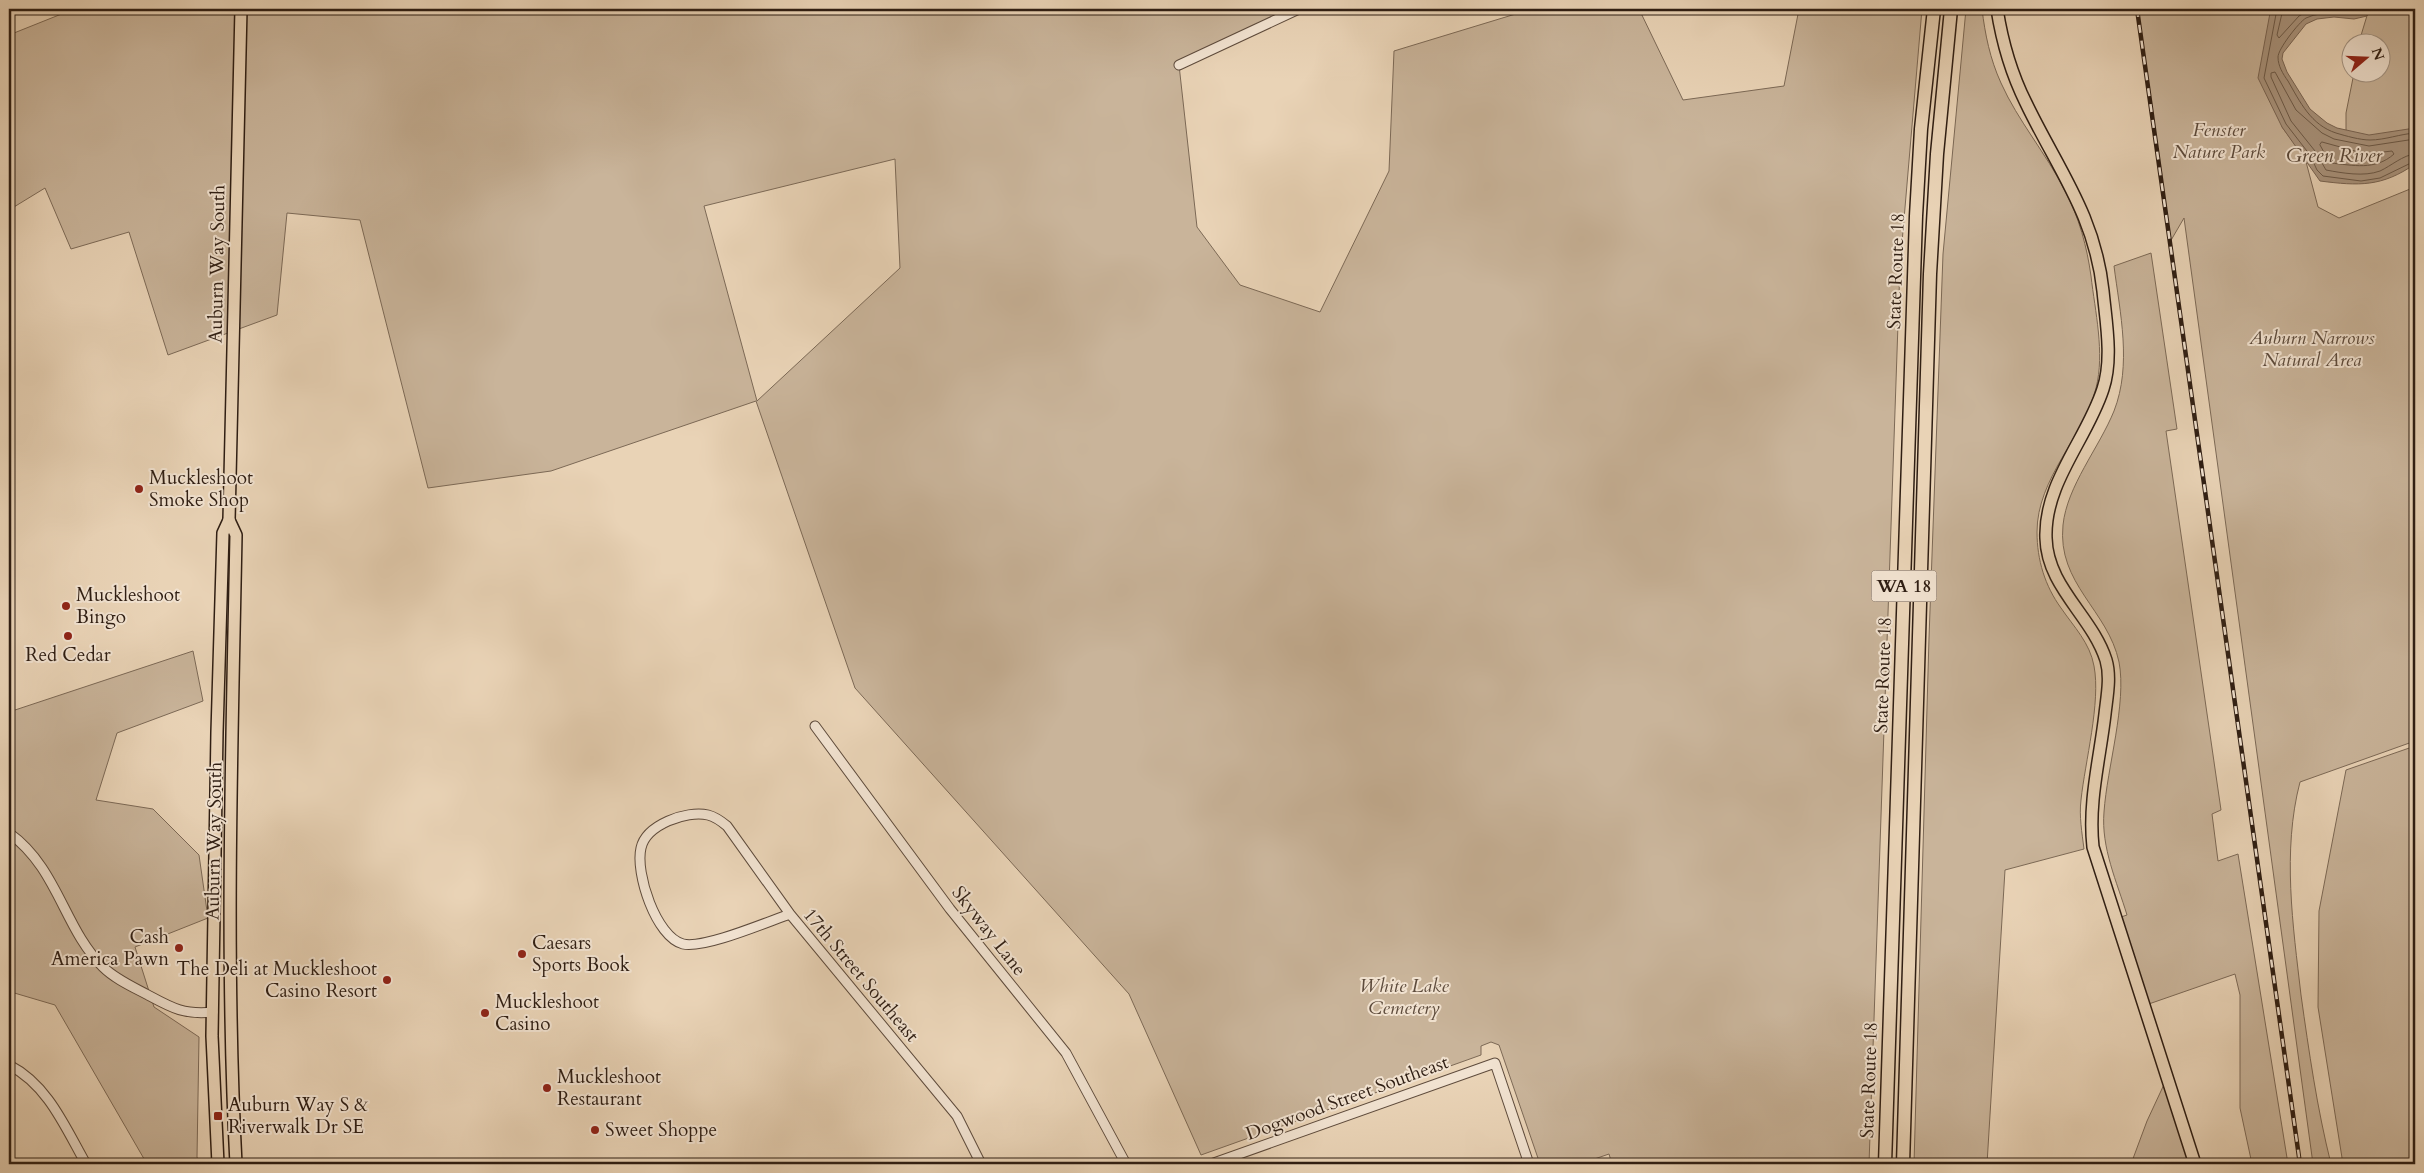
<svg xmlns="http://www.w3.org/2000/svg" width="2424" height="1173" viewBox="0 0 2424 1173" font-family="Cardo,serif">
	<rect width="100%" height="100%" fill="#e9d3b6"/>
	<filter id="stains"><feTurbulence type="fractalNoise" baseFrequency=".004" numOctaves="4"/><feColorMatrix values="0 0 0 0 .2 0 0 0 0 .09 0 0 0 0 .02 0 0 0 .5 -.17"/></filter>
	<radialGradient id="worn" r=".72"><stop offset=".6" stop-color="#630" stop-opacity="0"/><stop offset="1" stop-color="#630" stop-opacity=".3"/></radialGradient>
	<g fill="#c9b49a" stroke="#7c6956" fill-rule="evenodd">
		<path d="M 74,9 L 1299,9 L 1179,65 L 1197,227 L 1240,285 L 1320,312 L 1389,171 L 1394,51 L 1532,9 L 1639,9 L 1683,100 L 1784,86 L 1799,9 L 1922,9 L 1900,266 L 1869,1164 L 1612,1164 L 1609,1154 L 1580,1164 L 1540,1164 L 1499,1045 L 1491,1042 L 1481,1046 L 1481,1055 L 1201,1155 L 1129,994 L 855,688 L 756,401 L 551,471 L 428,488 L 360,220 L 287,213 L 277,315 L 168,355 L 129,232 L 71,249 L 45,188 L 9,210 L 9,39 L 14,33 ZM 895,159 L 900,268 L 757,401 L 704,206 Z"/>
		<path d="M 1966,9 L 1982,9 C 1985,34 1990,59 2001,83 C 2018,121 2046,153 2065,191 C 2079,217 2087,247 2091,276 C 2095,311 2105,353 2096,388 C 2083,438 2037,478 2037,532 C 2037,560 2045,586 2061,608 C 2074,627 2090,643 2094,666 C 2101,702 2085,762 2081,800 C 2079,816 2082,833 2084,849 L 2005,870 L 1987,1164 L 1914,1164 L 1929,638 L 1943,254 Z"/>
		<path d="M 2137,9 L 2274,9 L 2270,13 L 2282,127 L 2305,158 L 2318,207 L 2339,218 L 2415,187 L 2415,741 L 2300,782 C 2282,851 2293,926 2301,995 C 2309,1052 2317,1108 2331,1164 L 2313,1164 L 2184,218 L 2170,242 Z"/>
		<path d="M 2369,9 L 2415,9 L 2415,141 L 2346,139 L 2346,113 L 2354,73 L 2382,72 L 2382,42 L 2359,42 Z"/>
		<path d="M 2151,253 L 2177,429 L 2166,431 L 2221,810 L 2212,814 L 2218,861 L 2238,854 L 2288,1164 L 2252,1164 L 2240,1108 L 2240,995 L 2235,974 L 2143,1006 L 2115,919 L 2127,915 C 2117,882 2101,848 2104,812 C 2107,768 2127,703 2119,662 C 2108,610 2057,584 2063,525 C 2067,486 2099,448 2114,411 C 2132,365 2120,313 2114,266 Z"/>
		<path d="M 193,651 L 203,701 L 117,733 L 96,800 L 153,809 L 199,855 L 208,918 L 135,947 L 154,1007 L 199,1037 L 197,1157 L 199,1164 L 147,1164 L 55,1005 L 11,992 L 9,975 L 9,712 Z"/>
		<path d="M 2415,746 L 2415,1164 L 2343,1164 L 2318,1007 L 2319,911 L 2346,770 Z"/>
		<path d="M 2167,1078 L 2193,1164 L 2131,1164 L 2147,1121 Z"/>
	</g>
	<path fill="#aa957f" stroke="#796554" d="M 2274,9 L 2369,9 L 2367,16 L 2354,19 L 2334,17 L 2317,19 L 2306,24 L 2283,53 L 2282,59 L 2287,72 L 2310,109 L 2327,123 L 2337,128 L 2369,135 L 2415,128 L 2415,164 C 2382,187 2359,186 2320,181 L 2282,127 L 2258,78 L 2270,13 Z"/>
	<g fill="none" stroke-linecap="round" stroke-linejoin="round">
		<g stroke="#6c5a49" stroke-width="1">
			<path d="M 2277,9 L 2264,78 L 2286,124 L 2310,155 L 2317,170 L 2323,176 L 2361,181 L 2380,178 L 2415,161"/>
			<path d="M 2283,9 L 2277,35 L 2279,38 L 2299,16 L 2312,9"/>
			<path d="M 2364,9 L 2362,12 C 2343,17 2325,9 2306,18 C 2299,22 2278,49 2278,57 C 2278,66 2283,74 2288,81 C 2300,102 2311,125 2336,133 C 2346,136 2360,140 2370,140 C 2385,140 2400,134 2415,133"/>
			<path d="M 2415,139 L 2369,146 L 2334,139 L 2322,133 L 2296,110 L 2275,72 L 2271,73 L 2271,77 L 2291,121 L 2315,151 L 2326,170 C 2342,173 2364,177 2380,171 C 2391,166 2403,155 2415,154"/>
			<path d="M 2322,142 L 2366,154 L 2392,151 L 2394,154 C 2375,171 2353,165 2330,163 L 2320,145 Z"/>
		</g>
		<defs>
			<g id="minor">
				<path d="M 1179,65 L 1299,9"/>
				<path d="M 815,726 L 950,909 L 1066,1053 L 1126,1164"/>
				<path d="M 9,833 C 58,868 64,929 103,967 C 115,979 133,987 148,995 C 172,1008 184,1015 213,1012"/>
				<path d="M 790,914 C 767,922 704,949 683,944 C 656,937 635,873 641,848 C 646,825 686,810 708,815 C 716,817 721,821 727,826 L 790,914 L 957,1116 L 981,1164"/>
				<path d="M 9,1065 C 48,1085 65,1127 86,1164"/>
				<path d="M 1211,1164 L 1495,1063 L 1529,1164"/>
			</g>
			<g id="major">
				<path d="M 1997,9 C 2002,41 2011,73 2026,103 C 2057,168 2095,215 2103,291 C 2106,322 2113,359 2103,389 C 2087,439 2044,483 2046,538 C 2047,587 2092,616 2106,660 C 2111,677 2107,696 2105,714 C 2100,758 2088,802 2093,847 L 2195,1164"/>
				<path d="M 229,520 L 236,535 C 232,744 225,955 236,1164"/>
				<path d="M 218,1164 L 212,1036 L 217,732 L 223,533 L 229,520 L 241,9"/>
			</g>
			<g id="highway">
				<path d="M 1885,1164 L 1916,216 L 1921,129 L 1934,9"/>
				<path d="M 1903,1164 L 1930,274 L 1937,154 L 1951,9"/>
			</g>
		</defs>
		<use href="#minor" stroke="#5e4b3c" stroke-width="11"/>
		<use href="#major" stroke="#2f1e13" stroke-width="14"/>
		<use href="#highway" stroke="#2f1e13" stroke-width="15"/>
		<use href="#minor" stroke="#f1e2d0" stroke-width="9"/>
		<use href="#major" stroke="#e9d3b6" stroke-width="11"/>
		<use href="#highway" stroke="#e9d3b6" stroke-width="12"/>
		<defs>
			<path id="rail" d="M 2137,9 L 2300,1164"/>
		</defs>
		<use href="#rail" stroke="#2f1e13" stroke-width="4.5"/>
		<use href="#rail" stroke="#f1e2d0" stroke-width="2.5" stroke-dasharray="8" stroke-linecap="butt"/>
	</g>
	<g fill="#8f2418" stroke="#f1e2d0" stroke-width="2">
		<circle cx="139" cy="489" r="5"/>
		<circle cx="66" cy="606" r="5"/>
		<circle cx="68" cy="636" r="5"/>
		<circle cx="179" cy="948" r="5"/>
		<circle cx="522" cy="954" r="5"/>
		<circle cx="387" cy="980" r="5"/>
		<circle cx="485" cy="1013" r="5"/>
		<circle cx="547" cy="1088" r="5"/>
		<rect x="213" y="1111" width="10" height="10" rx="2.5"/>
		<circle cx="595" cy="1130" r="5"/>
	</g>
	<g text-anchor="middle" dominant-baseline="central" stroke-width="4" stroke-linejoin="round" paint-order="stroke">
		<rect fill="#f1e2d0" stroke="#69594c" stroke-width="1" x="1871.5" y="570.5" width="65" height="31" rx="4"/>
		<g font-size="18" font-weight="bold" fill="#2f1e13">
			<text x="1904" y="586">WA 18</text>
		</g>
		<g font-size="19" font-style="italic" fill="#5d4b3c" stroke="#f1e2d0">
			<text x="2219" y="130">Fenster<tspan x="2219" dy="22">Nature Park</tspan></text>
			<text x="2312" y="338">Auburn Narrows<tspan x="2312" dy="22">Natural Area</tspan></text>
			<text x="1404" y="986">White Lake<tspan x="1404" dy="22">Cemetery</tspan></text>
		</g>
		<g font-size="19" fill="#2f1e13" stroke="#f1e2d0">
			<text transform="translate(217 264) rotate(-89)">Auburn Way South</text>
			<text transform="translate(1896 271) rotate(-88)">State Route 18</text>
			<text transform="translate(1883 675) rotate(-88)">State Route 18</text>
			<text transform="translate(214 841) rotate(-89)">Auburn Way South</text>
			<text transform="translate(989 931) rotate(52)">Skyway Lane</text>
			<text transform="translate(861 975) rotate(50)">17th Street Southeast</text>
			<text transform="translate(1869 1080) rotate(-88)">State Route 18</text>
			<text transform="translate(1347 1098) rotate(-20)">Dogwood Street Southeast</text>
		</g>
		<g font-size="19" fill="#2f1e13" stroke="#f1e2d0" text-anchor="start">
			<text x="149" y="478">Muckleshoot<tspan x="149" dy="22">Smoke Shop</tspan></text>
			<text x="76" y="595">Muckleshoot<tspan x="76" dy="22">Bingo</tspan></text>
			<text x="68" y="655" text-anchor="middle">Red Cedar</text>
			<text x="169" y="937" text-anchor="end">Cash<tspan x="169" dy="22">America Pawn</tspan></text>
			<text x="532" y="943">Caesars<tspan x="532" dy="22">Sports Book</tspan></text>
			<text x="377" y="969" text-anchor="end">The Deli at Muckleshoot<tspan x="377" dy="22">Casino Resort</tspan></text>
			<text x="495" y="1002">Muckleshoot<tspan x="495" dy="22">Casino</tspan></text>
			<text x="557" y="1077">Muckleshoot<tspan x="557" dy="22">Restaurant</tspan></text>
			<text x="228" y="1105">Auburn Way S &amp;<tspan x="228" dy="22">Riverwalk Dr SE</tspan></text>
			<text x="605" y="1130">Sweet Shoppe</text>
		</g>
		<g font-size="20" font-style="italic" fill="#5a4839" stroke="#f1e2d0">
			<text x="2334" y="155">Green River</text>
		</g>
	</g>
	<rect width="2424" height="1173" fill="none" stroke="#e9d3b6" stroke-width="30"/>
	<rect x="10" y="10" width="2404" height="1153" fill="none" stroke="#2f1e13" stroke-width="2.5"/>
	<rect x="15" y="15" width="2394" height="1143" fill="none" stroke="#2f1e13"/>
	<g transform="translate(2366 58) rotate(71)"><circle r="24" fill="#f1e2d0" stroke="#a39484"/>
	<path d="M0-4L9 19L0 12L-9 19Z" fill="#8f2418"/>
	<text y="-8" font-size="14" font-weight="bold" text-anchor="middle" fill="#2f1e13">N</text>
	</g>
	<rect width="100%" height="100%" filter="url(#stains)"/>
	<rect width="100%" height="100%" fill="url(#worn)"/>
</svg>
